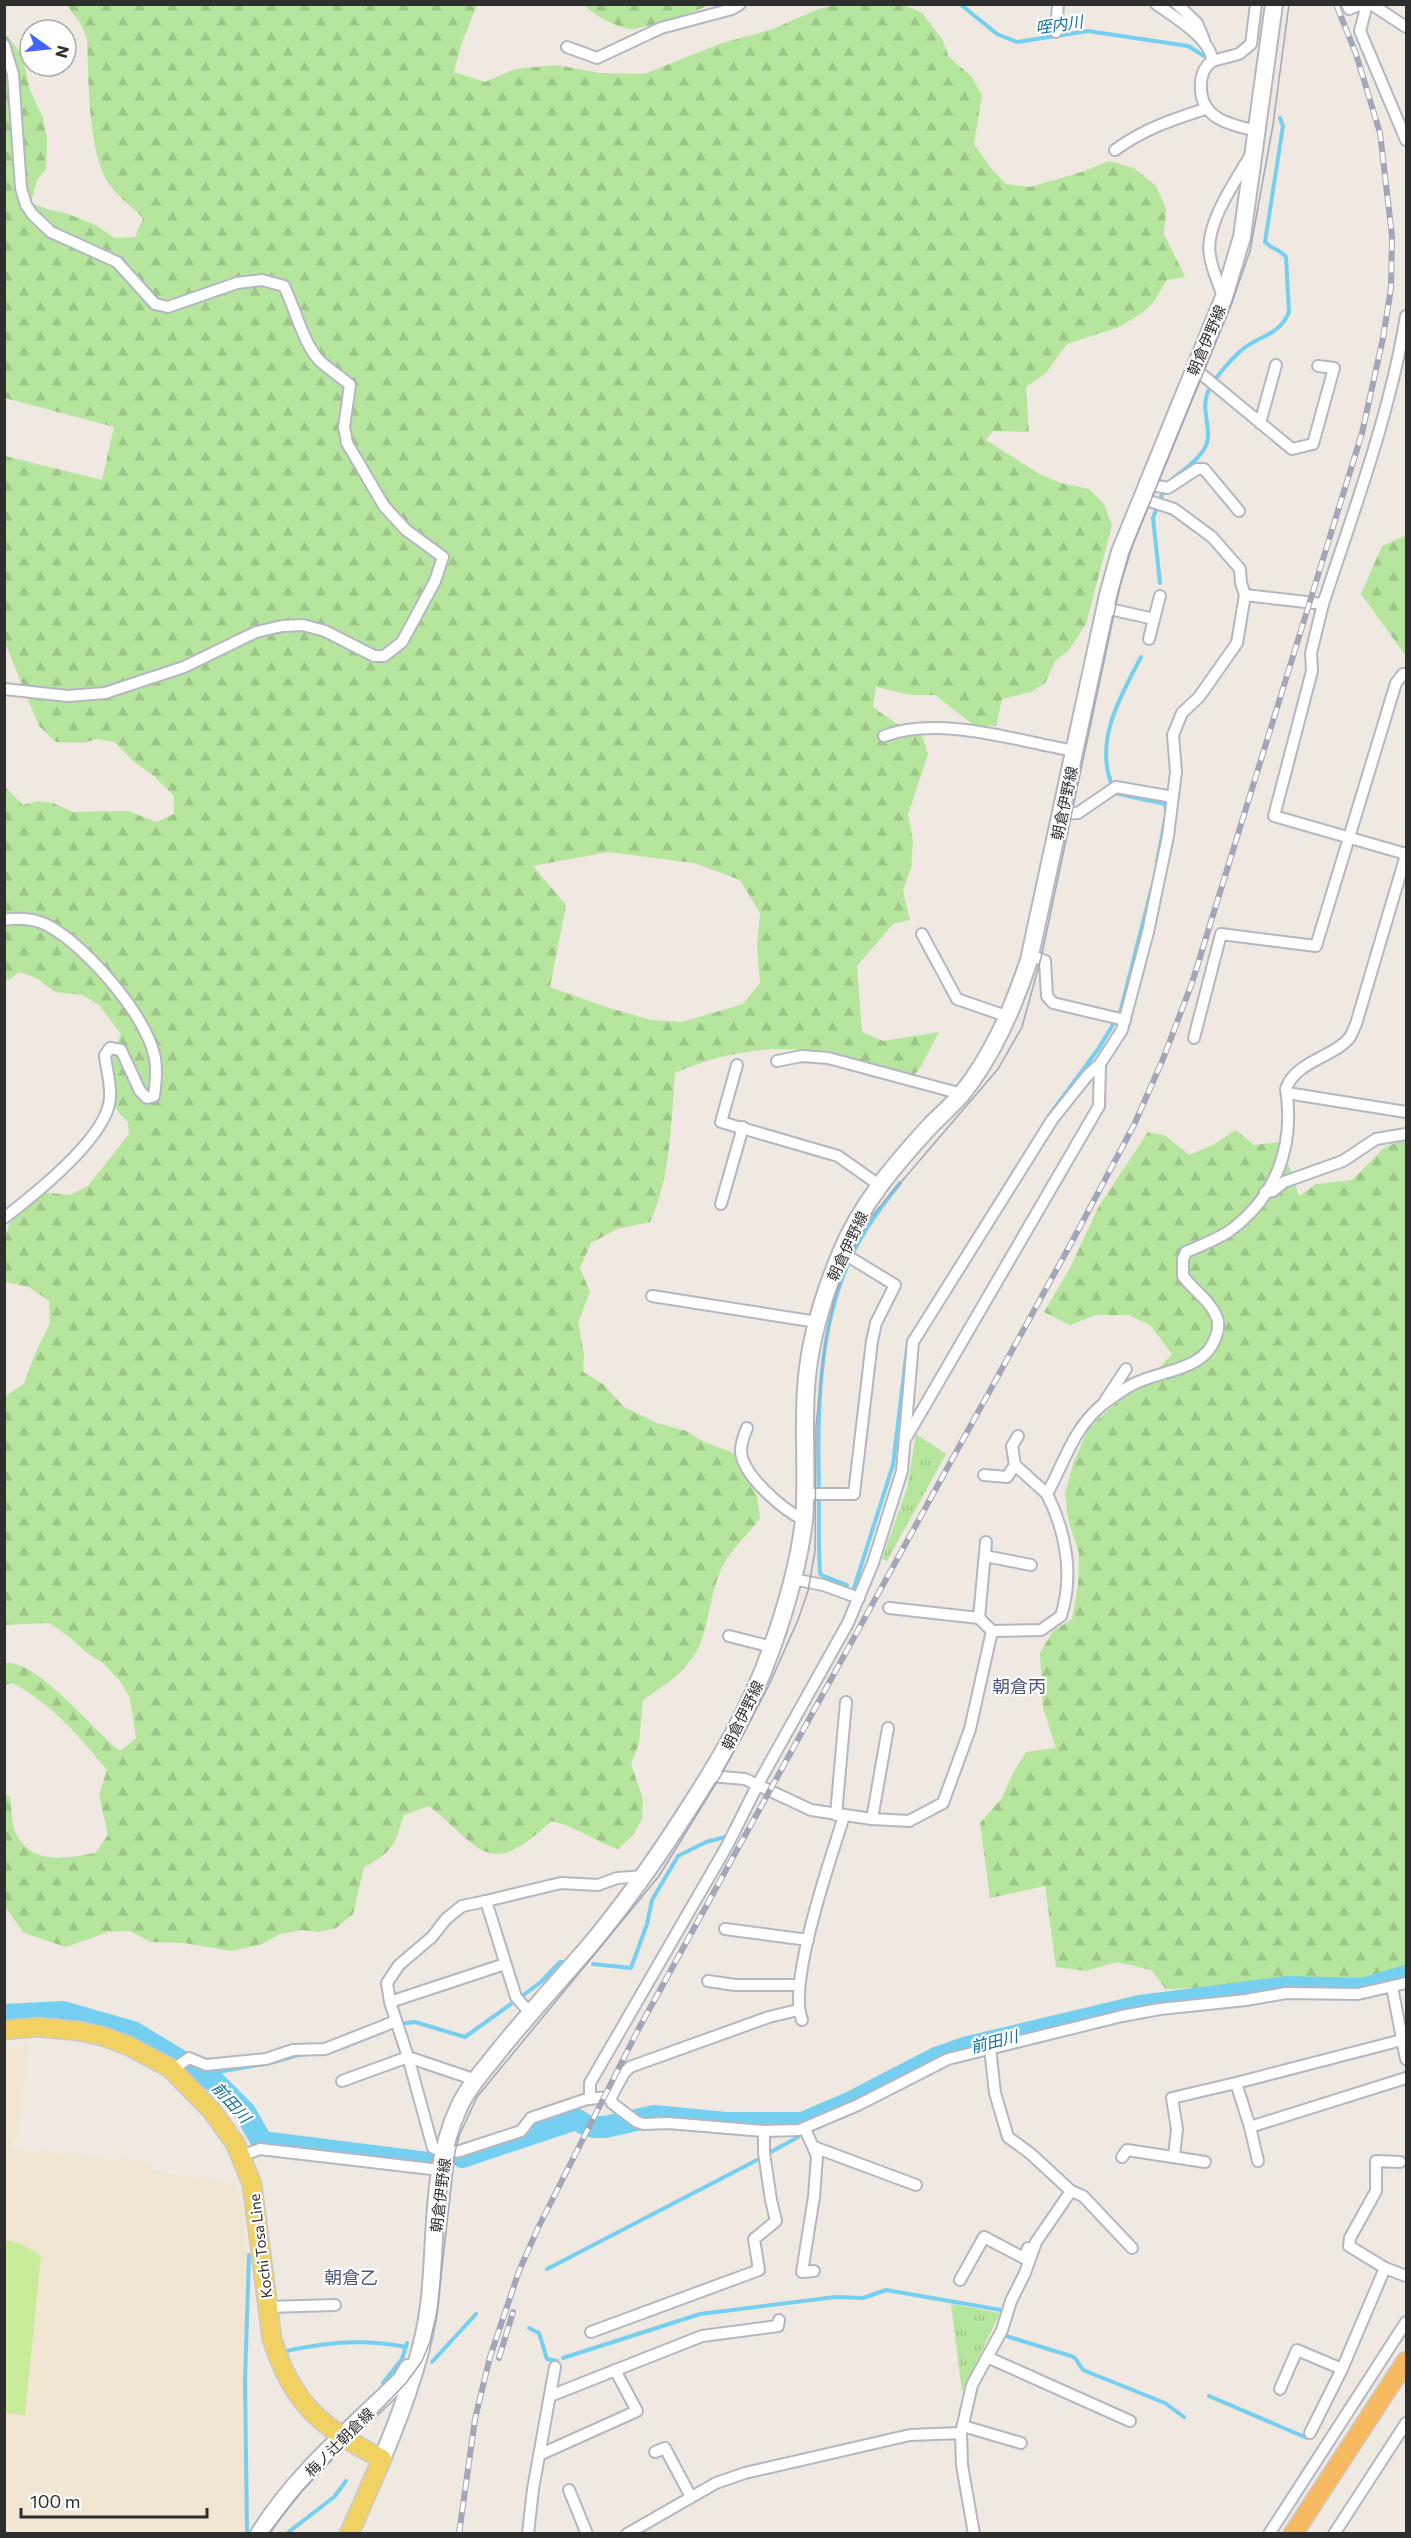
<svg xmlns="http://www.w3.org/2000/svg" width="1411" height="2538" viewBox="0 0 1411 2538" font-family="Commissioner,'Noto Sans JP',sans-serif">
	<defs>
		<pattern id="grass-tufts" width="24" height="20" patternUnits="userSpaceOnUse" patternTransform="scale(1.5)"><rect width="24" height="20" fill="#b6e59e"/><path d="M3 7l-1-3M5 7V3M7 7l1-3M15 17l-1-3M17 17v-4M19 17l1-3" fill="none" stroke="#9dc588"/></pattern>
		<pattern id="forest-firs" width="22" height="20" patternUnits="userSpaceOnUse" patternTransform="scale(1.5)"><rect width="22" height="20" fill="#b6e59e"/><path d="M5 1l3.5 6h-7zM16 11l3.5 6h-7z" fill="#9dc588"/></pattern>
	</defs>
	<rect width="100%" height="100%" fill="#efe9e1"/>
	<path fill="#f0e6d1" d="M 29,2045 L 18,2132 L 11,2148 L 150,2162 L 152,2170 L 236,2183 L 243,2209 L 245,2248 L 243,2381 L 245,2533 L 5,2533 L 4,2047 Z"/>
	<g fill="url(#grass-tufts)">
		<path d="M 916,1434 L 946,1454 L 887,1561 L 882,1559 L 907,1488 Z"/>
		<path d="M 951,2304 L 1000,2313 L 962,2392 Z"/>
	</g>
	<g fill="url(#forest-firs)" fill-rule="evenodd">
		<path d="M 67,5 L 477,5 L 461,45 L 454,72 L 485,82 L 515,69 L 557,65 L 600,73 L 644,74 L 722,43 L 773,29 L 818,9 L 836,5 L 905,5 L 922,13 L 942,39 L 949,57 L 971,76 L 982,95 L 974,144 L 990,167 L 1006,184 L 1030,187 L 1082,172 L 1109,161 L 1134,168 L 1156,186 L 1166,209 L 1164,234 L 1185,277 L 1167,280 L 1153,303 L 1142,313 L 1119,327 L 1067,344 L 1046,373 L 1026,387 L 1029,432 L 993,431 L 986,440 L 1041,475 L 1061,483 L 1089,489 L 1104,504 L 1112,525 L 1086,624 L 1069,650 L 1055,661 L 1045,683 L 1031,692 L 1002,699 L 996,726 L 975,726 L 935,695 L 911,695 L 876,687 L 873,707 L 894,722 L 922,735 L 928,754 L 908,814 L 913,841 L 911,868 L 903,891 L 910,920 L 893,924 L 857,966 L 862,1032 L 883,1041 L 939,1032 L 920,1068 L 907,1083 C 883,1074 858,1061 833,1055 C 780,1042 725,1051 675,1073 C 671,1122 671,1177 650,1222 L 617,1229 L 591,1243 L 580,1268 L 590,1292 L 578,1322 L 584,1354 L 583,1372 L 603,1384 L 624,1407 L 657,1423 L 686,1431 L 704,1442 L 734,1453 L 757,1496 L 760,1518 C 747,1537 727,1552 719,1574 C 710,1597 709,1623 699,1646 C 689,1670 664,1686 643,1700 L 639,1743 L 631,1764 L 643,1799 L 642,1819 L 633,1835 L 618,1849 C 595,1841 575,1826 551,1821 C 488,1881 483,1849 429,1806 L 404,1815 C 394,1847 393,1851 364,1867 L 353,1914 L 336,1928 L 319,1932 L 301,1930 L 280,1934 L 262,1944 L 232,1951 L 184,1943 L 151,1942 L 130,1931 L 108,1932 L 66,1947 L 24,1933 L 5,1907 L 5,1793 L 10,1797 C 12,1808 11,1824 16,1834 C 32,1866 67,1858 95,1853 L 108,1835 L 99,1795 L 107,1770 C 76,1733 55,1707 13,1683 L 5,1685 L 5,1663 C 34,1657 95,1731 120,1751 L 136,1738 L 130,1698 L 120,1681 L 104,1664 L 87,1653 L 67,1635 L 49,1623 L 5,1625 L 4,1397 L 24,1384 L 35,1354 L 50,1323 L 49,1301 L 29,1287 L 5,1282 C 5,1236 0,1224 36,1192 L 70,1195 L 88,1186 L 129,1134 L 128,1122 C 124,1118 118,1113 116,1108 C 106,1085 111,1055 121,1034 L 100,1006 L 83,995 L 55,992 L 38,979 L 20,972 L 5,982 L 5,787 L 23,805 L 38,801 L 53,803 L 73,812 L 128,811 L 156,822 L 174,814 L 174,796 L 154,776 L 133,761 L 115,742 L 98,739 L 83,743 L 56,742 L 39,726 L 5,643 L 5,456 L 102,480 L 114,427 L 5,398 L 5,34 L 22,54 L 30,90 L 43,118 L 47,139 L 46,169 L 37,180 L 31,203 L 47,209 L 68,214 L 95,225 L 115,238 L 135,237 L 143,218 C 133,207 118,197 110,185 C 87,154 89,78 87,39 L 82,26 ZM 608,852 L 694,863 L 740,880 L 760,913 L 757,946 L 760,983 L 743,1004 L 682,1022 L 651,1020 L 603,1006 L 550,987 L 566,905 L 533,866 Z"/>
		<path d="M 584,5 L 710,5 C 696,11 643,30 629,29 C 616,27 592,14 584,5 Z"/>
		<path d="M 1406,535 L 1406,656 L 1361,594 L 1382,546 Z"/>
		<path d="M 1236,1130 L 1254,1145 L 1281,1142 L 1299,1196 L 1316,1184 L 1352,1180 L 1385,1147 L 1406,1139 L 1406,1971 L 1390,1977 L 1313,1985 L 1166,1989 L 1151,1970 L 1117,1962 L 1086,1971 L 1056,1967 L 1045,1886 L 990,1898 L 980,1823 L 1002,1798 L 1013,1773 L 1026,1752 L 1056,1748 L 1043,1708 L 1040,1653 L 1053,1631 L 1072,1619 L 1078,1585 L 1079,1553 L 1069,1523 L 1065,1493 L 1073,1464 L 1088,1429 L 1109,1409 L 1148,1380 L 1172,1354 L 1150,1325 L 1129,1315 L 1095,1315 L 1070,1325 L 1044,1312 L 1070,1268 L 1099,1206 L 1148,1132 L 1166,1136 L 1189,1155 L 1213,1145 Z"/>
	</g>
	<path fill="#c9ec9a" d="M 5,2240 L 21,2244 L 41,2256 L 25,2415 L 5,2413 Z"/>
	<g fill="none" stroke-linecap="round" stroke-linejoin="round">
		<g stroke="#75cff0" stroke-width="4">
			<path d="M 960,4 L 997,34 L 1017,42 L 1088,31 L 1188,46 L 1204,56"/>
			<path d="M 1172,479 C 1184,470 1207,454 1208,438 C 1209,421 1200,404 1210,388 C 1217,375 1232,358 1243,349 C 1260,335 1279,336 1289,312 L 1286,257 C 1280,249 1271,249 1265,242 L 1283,126 L 1280,118"/>
			<path d="M 1160,583 L 1153,518 L 1164,489"/>
			<path d="M 1111,783 C 1095,739 1121,695 1141,657"/>
			<path d="M 1117,792 L 1119,794 L 1165,804 L 1166,809"/>
			<path d="M 1157,862 L 1165,820"/>
			<path d="M 1048,1117 L 1099,1048 L 1120,1013 L 1152,887"/>
			<path d="M 847,1585 L 821,1575 L 820,1572 C 818,1545 819,1517 819,1490 C 817,1410 818,1320 856,1247 C 868,1224 884,1203 900,1183"/>
			<path d="M 853,1591 L 893,1465 L 908,1341 L 910,1337"/>
			<path d="M 593,1964 L 631,1968 L 647,1924 L 652,1900 L 678,1856 L 706,1842 L 729,1836"/>
			<path d="M 522,1996 L 541,1982 L 560,1962 L 564,1962"/>
			<path d="M 399,2024 L 415,2022 L 465,2037 L 511,2004"/>
			<path d="M 342,2048 L 385,2031"/>
			<path d="M 206,2074 L 270,2063 L 302,2054"/>
			<path d="M 771,2152 L 798,2137"/>
			<path d="M 547,2269 L 759,2159"/>
			<path d="M 529,2328 L 539,2333 L 547,2359 L 557,2361"/>
			<path d="M 1006,2336 L 1071,2356 L 1075,2358 L 1083,2370 L 1165,2403 L 1184,2417"/>
			<path d="M 282,2352 C 323,2342 364,2338 406,2347"/>
			<path d="M 563,2358 L 700,2314 L 835,2297 L 863,2298 L 886,2290 L 1001,2310"/>
			<path d="M 432,2362 L 476,2314"/>
			<path d="M 383,2383 L 402,2359 L 407,2343"/>
			<path d="M 1209,2396 L 1307,2438"/>
			<path d="M 247,2531 L 245,2380 L 249,2255"/>
			<path d="M 286,2534 L 334,2497 L 346,2481"/>
		</g>
		<g stroke="#75cff0" stroke-width="22">
			<path d="M 4,2015 L 63,2012 L 133,2032 L 214,2081 L 245,2112 L 262,2142 L 428,2163"/>
			<path d="M 594,2127 L 605,2127 L 654,2116 L 726,2123 L 802,2123 L 851,2102 L 936,2058 L 968,2047 L 1140,2006 L 1288,1987 L 1362,1989 L 1406,1976"/>
			<path d="M 462,2157 L 576,2119 L 584,2124"/>
		</g>
		<defs>
			<g id="minor">
				<path d="M 1156,4 C 1173,16 1212,39 1212,61 C 1203,68 1200,78 1201,90 C 1203,120 1232,125 1257,131"/>
				<path d="M 1177,4 L 1197,23 L 1204,40"/>
				<path d="M 1347,4 L 1349,9 L 1362,4"/>
				<path d="M 1367,4 L 1360,31 L 1406,140"/>
				<path d="M 1371,4 L 1406,27"/>
				<path d="M 1056,32 L 1058,4"/>
				<path d="M 4,45 L 13,74 L 21,188 L 26,205 L 33,215 L 51,232 L 117,262 L 155,304 L 168,307 L 237,283 L 262,280 L 284,286 C 295,308 304,346 321,362 C 330,370 341,377 350,385 L 344,427 L 347,443 L 384,506 L 406,530 L 443,557 L 435,581 L 402,642 L 384,656 L 374,656 L 325,631 L 303,625 L 282,626 L 256,632 L 184,667 L 105,693 L 68,696 L 4,689"/>
				<path d="M 567,47 L 597,58 L 661,28 L 732,9 L 740,4"/>
				<path d="M 1212,61 L 1239,54 L 1251,44 L 1256,4"/>
				<path d="M 1115,150 C 1144,129 1171,120 1205,109"/>
				<path d="M 1223,297 C 1219,284 1212,270 1210,256 C 1204,225 1235,182 1250,156"/>
				<path d="M 1194,368 L 1292,449 L 1313,444 L 1334,368 L 1318,366"/>
				<path d="M 1260,423 L 1276,365"/>
				<path d="M 1147,484 L 1168,488 L 1197,469 L 1204,469 L 1239,511"/>
				<path d="M 1140,498 L 1174,509 L 1212,537 L 1240,569 L 1241,583 L 1245,595"/>
				<path d="M 1323,604 L 1311,653 L 1312,671 L 1274,816 L 1406,854"/>
				<path d="M 1105,608 L 1154,619 L 1160,596"/>
				<path d="M 1149,639 L 1154,619"/>
				<path d="M 884,736 C 940,715 1018,741 1075,751"/>
				<path d="M 1061,814 L 1078,813 L 1116,787 L 1173,797"/>
				<path d="M 4,920 C 19,917 36,919 49,926 C 87,947 146,1015 155,1058 C 157,1071 156,1083 154,1096 L 147,1098 L 140,1091 L 121,1050 L 110,1048 L 105,1055 C 106,1068 111,1083 110,1097 C 109,1136 34,1195 4,1218"/>
				<path d="M 922,934 L 957,999 L 1009,1017"/>
				<path d="M 1030,955 L 1045,961 L 1047,996 L 1053,1003 L 1125,1020"/>
				<path d="M 1194,1038 L 1221,934 L 1316,946 L 1396,683 L 1403,674 L 1406,674"/>
				<path d="M 777,1061 L 802,1056 L 828,1058 L 962,1094"/>
				<path d="M 737,1065 L 721,1122 L 838,1156 L 879,1185"/>
				<path d="M 1287,1093 L 1406,1112"/>
				<path d="M 1265,1192 L 1273,1191 L 1284,1182 L 1343,1161 L 1376,1139 L 1406,1134"/>
				<path d="M 721,1204 L 743,1127"/>
				<path d="M 652,1296 L 817,1322"/>
				<path d="M 1105,1401 L 1126,1369"/>
				<path d="M 747,1428 C 744,1435 741,1443 741,1451 C 742,1475 783,1510 804,1520"/>
				<path d="M 1018,1436 L 1012,1446 L 1015,1465 L 1047,1494"/>
				<path d="M 906,1438 L 1099,1106 L 1100,1064"/>
				<path d="M 984,1475 L 1007,1477 L 1015,1465"/>
				<path d="M 805,1494 L 854,1494 L 872,1341 L 876,1323 L 895,1285 L 841,1252"/>
				<path d="M 985,1556 L 1031,1565"/>
				<path d="M 793,1579 L 823,1585 L 859,1598"/>
				<path d="M 889,1608 L 979,1618 L 992,1631"/>
				<path d="M 979,1618 L 986,1542"/>
				<path d="M 729,1636 L 772,1647"/>
				<path d="M 710,1776 L 745,1779 L 811,1810 L 872,1819 L 909,1821 L 943,1803 L 970,1729 L 992,1631 L 1041,1630 L 1061,1616 C 1074,1575 1066,1532 1047,1494 C 1064,1463 1073,1429 1102,1405 C 1110,1399 1120,1392 1128,1387 C 1156,1369 1204,1374 1216,1336 C 1218,1331 1219,1324 1217,1318 C 1211,1301 1194,1291 1183,1276 L 1183,1259 L 1186,1252 C 1200,1246 1215,1240 1228,1232 C 1276,1198 1295,1146 1286,1089 C 1295,1061 1335,1057 1350,1037 C 1352,1034 1354,1028 1356,1024 L 1406,855"/>
				<path d="M 836,1815 L 846,1702"/>
				<path d="M 872,1819 L 888,1728"/>
				<path d="M 725,1929 L 808,1940"/>
				<path d="M 708,1981 L 735,1985 L 799,1985"/>
				<path d="M 1392,1987 L 1406,2059"/>
				<path d="M 390,2002 L 505,1964"/>
				<path d="M 530,2013 L 516,1997 L 486,1901 L 561,1883 L 598,1885 L 617,1878 L 645,1876"/>
				<path d="M 802,2020 C 787,1983 831,1858 844,1816"/>
				<path d="M 1402,2040 L 1236,2083 L 1250,2127 L 1406,2078"/>
				<path d="M 990,2048 L 995,2093 L 1008,2137 L 1031,2154 L 1071,2191 L 1083,2196 L 1132,2248"/>
				<path d="M 172,2070 L 189,2058 L 206,2065 L 266,2059 L 293,2050 L 325,2049 L 396,2021"/>
				<path d="M 476,2080 L 408,2057 L 390,2002 L 387,1983 L 399,1965 L 432,1937 L 446,1919 L 462,1906 L 486,1901"/>
				<path d="M 342,2081 L 408,2057 L 433,2148 L 445,2153 L 460,2151 L 521,2131 L 531,2118 L 587,2099 L 611,2097"/>
				<path d="M 611,2097 L 612,2103 L 637,2122 L 644,2124 L 668,2123 L 764,2131 L 799,2130 L 858,2105 L 948,2059 L 1122,2016 L 1160,2009 L 1246,2000 L 1286,1993 L 1358,1994 L 1406,1983"/>
				<path d="M 611,2097 L 624,2073 L 630,2067 L 769,2017 L 798,2010"/>
				<path d="M 590,2099 L 590,2083 L 727,1846 L 758,1784 L 848,1623 L 873,1563 L 902,1471 L 913,1342 L 1052,1120 L 1087,1076 L 1100,1064 L 1122,1030 L 1148,932 L 1168,836 L 1176,772 L 1173,735 L 1182,713 L 1199,697 L 1237,643 L 1245,595 L 1323,604 C 1354,510 1390,414 1406,316"/>
				<path d="M 1250,2127 L 1258,2161"/>
				<path d="M 805,2129 L 817,2156 L 814,2197 L 802,2272 L 814,2271"/>
				<path d="M 814,2147 L 916,2185"/>
				<path d="M 241,2156 L 260,2149 L 440,2170"/>
				<path d="M 1174,2156 L 1177,2129 L 1172,2098 L 1236,2083"/>
				<path d="M 1122,2157 L 1127,2150 L 1205,2162"/>
				<path d="M 1385,2268 L 1349,2246 L 1350,2238 L 1376,2191 L 1376,2161 L 1400,2162"/>
				<path d="M 960,2280 L 984,2237 L 1024,2258 L 1028,2248"/>
				<path d="M 267,2307 L 335,2305"/>
				<path d="M 591,2332 L 759,2270 L 754,2239 L 776,2221 L 771,2200 L 764,2153 L 764,2131"/>
				<path d="M 987,2357 L 1130,2421"/>
				<path d="M 1280,2389 L 1297,2350 L 1342,2369"/>
				<path d="M 550,2396 L 702,2336 L 778,2326 L 779,2320"/>
				<path d="M 963,2426 L 1021,2443"/>
				<path d="M 961,2433 L 972,2385 L 1002,2330 L 1011,2301 L 1025,2273 L 1036,2242 L 1071,2191"/>
				<path d="M 1310,2433 L 1342,2369 L 1385,2268 L 1406,2276"/>
				<path d="M 655,2452 L 665,2448 L 691,2497"/>
				<path d="M 539,2455 L 637,2411 L 615,2370"/>
				<path d="M 569,2490 L 587,2534"/>
				<path d="M 528,2534 L 533,2489 L 555,2367"/>
				<path d="M 627,2534 L 716,2483 L 745,2473 L 910,2435 L 961,2433 L 962,2465 L 974,2534"/>
				<path d="M 1269,2534 L 1406,2322"/>
				<path d="M 1334,2534 L 1406,2423"/>
			</g>
			<g id="secondary">
				<path d="M 382,2459 C 401,2414 423,2354 429,2306 C 437,2240 430,2169 459,2107 C 468,2087 484,2070 498,2052 C 526,2017 556,1984 586,1950 C 624,1905 653,1864 685,1814 C 719,1762 750,1709 771,1650 C 786,1608 799,1565 804,1520 C 808,1472 802,1424 807,1377 C 811,1335 824,1294 840,1255 C 860,1205 895,1164 931,1125 C 941,1115 952,1105 961,1095 C 993,1055 1013,1008 1029,960 L 1108,595 L 1120,552 L 1224,297 L 1242,237 L 1274,4"/>
				<path d="M 259,2534 C 296,2474 351,2429 401,2380 L 408,2368"/>
			</g>
			<path id="primary" d="M 4,2030 L 38,2027 L 79,2031 L 102,2036 L 129,2046 L 170,2068 L 212,2111 L 235,2143 L 252,2184 L 272,2339 C 292,2404 322,2428 382,2459 L 349,2534"/>
			<path id="trunk" d="M 1293,2534 L 1406,2361"/>
		</defs>
		<use href="#minor" stroke="#b4b7c1" stroke-width="14"/>
		<use href="#secondary" stroke="#b4b7c1" stroke-width="20"/>
		<use href="#primary" stroke="#c9c9c9" stroke-width="21"/>
		<use href="#trunk" stroke="#c9c9c9" stroke-width="21"/>
		<use href="#minor" stroke="#fff" stroke-width="10"/>
		<use href="#secondary" stroke="#fff" stroke-width="16"/>
		<use href="#primary" stroke="#f2d163" stroke-width="18"/>
		<use href="#trunk" stroke="#f8ba60" stroke-width="18"/>
		<path stroke="#a3a6b8" stroke-width="1.5" d="M 268,2534 L 300,2493 L 406,2383 L 422,2361 L 430,2342 L 437,2312 L 455,2152 L 459,2136 L 477,2097 L 659,1876 L 720,1777 L 745,1731 L 769,1685 L 798,1620 L 808,1591 L 815,1551 L 816,1426 L 825,1345 L 834,1300 L 850,1255 L 872,1216 L 998,1069 L 1022,1027 L 1041,958 L 1120,586 L 1133,544 L 1230,308 L 1250,251 L 1273,125 L 1289,4"/>
		<defs>
			<g id="rail">
				<path d="M 499,2358 L 513,2312"/>
				<path d="M 459,2534 L 475,2419 L 490,2357 L 519,2271 L 538,2228 L 638,2030 L 1075,1236 L 1134,1125 L 1163,1059 L 1192,983 L 1362,433 L 1383,338 L 1391,288 L 1392,236 L 1380,133 L 1356,54 L 1336,4"/>
			</g>
		</defs>
		<use href="#rail" stroke="#a3a6b8" stroke-width="6"/>
		<use href="#rail" stroke="#fff" stroke-width="4" stroke-dasharray="11" stroke-linecap="butt"/>
	</g>
	<g text-anchor="middle" dominant-baseline="central" stroke-width="4.5" stroke-linejoin="round" paint-order="stroke">
		<g font-size="15" fill="#2e2e2e" stroke="#fff">
			<text transform="translate(1206 340) rotate(-67)">朝倉伊野線</text>
			<text transform="translate(1064 803) rotate(-78)">朝倉伊野線</text>
			<text transform="translate(847 1246) rotate(-65)">朝倉伊野線</text>
			<text transform="translate(742 1715) rotate(-64)">朝倉伊野線</text>
			<text transform="translate(440 2195) rotate(-83)">朝倉伊野線</text>
			<text transform="translate(260 2246) rotate(-97)">Kochi Tosa Line</text>
			<text transform="translate(339 2442) rotate(-45)">梅ノ辻朝倉線</text>
		</g>
		<g font-size="16" font-style="italic" fill="#0d6fa3" stroke="#fff">
			<text transform="translate(1059 24) rotate(-8)">咥内川</text>
			<text transform="translate(994 2041) rotate(-14)">前田川</text>
			<text transform="translate(232 2102) rotate(48)">前田川</text>
		</g>
		<g font-size="18" fill="#4d5680" stroke="#fff">
			<text x="1019" y="1686">朝倉丙</text>
			<text x="351" y="2277">朝倉乙</text>
		</g>
	</g>
	<rect width="1411" height="2538" fill="none" stroke="#2e2e2e" stroke-width="12"/>
	<g transform="translate(48 48) rotate(105)"><circle r="28" fill="#ffffff" stroke="#ababab" stroke-width="1.5"/>
	<path d="M0-4.5L10 22L0 15L-10 22Z" fill="#4264fb"/>
	<text y="-9" font-size="16" font-weight="bold" text-anchor="middle" fill="#2e2e2e">N</text>
	</g>
	<path d="M21 2508v9h186v-9" fill="none" stroke="#2e2e2e" stroke-width="3"/>
	<text x="30" y="2508" font-size="18" fill="#2e2e2e" stroke="#ffffff" stroke-width="4.5" paint-order="stroke">100 m</text>
</svg>
